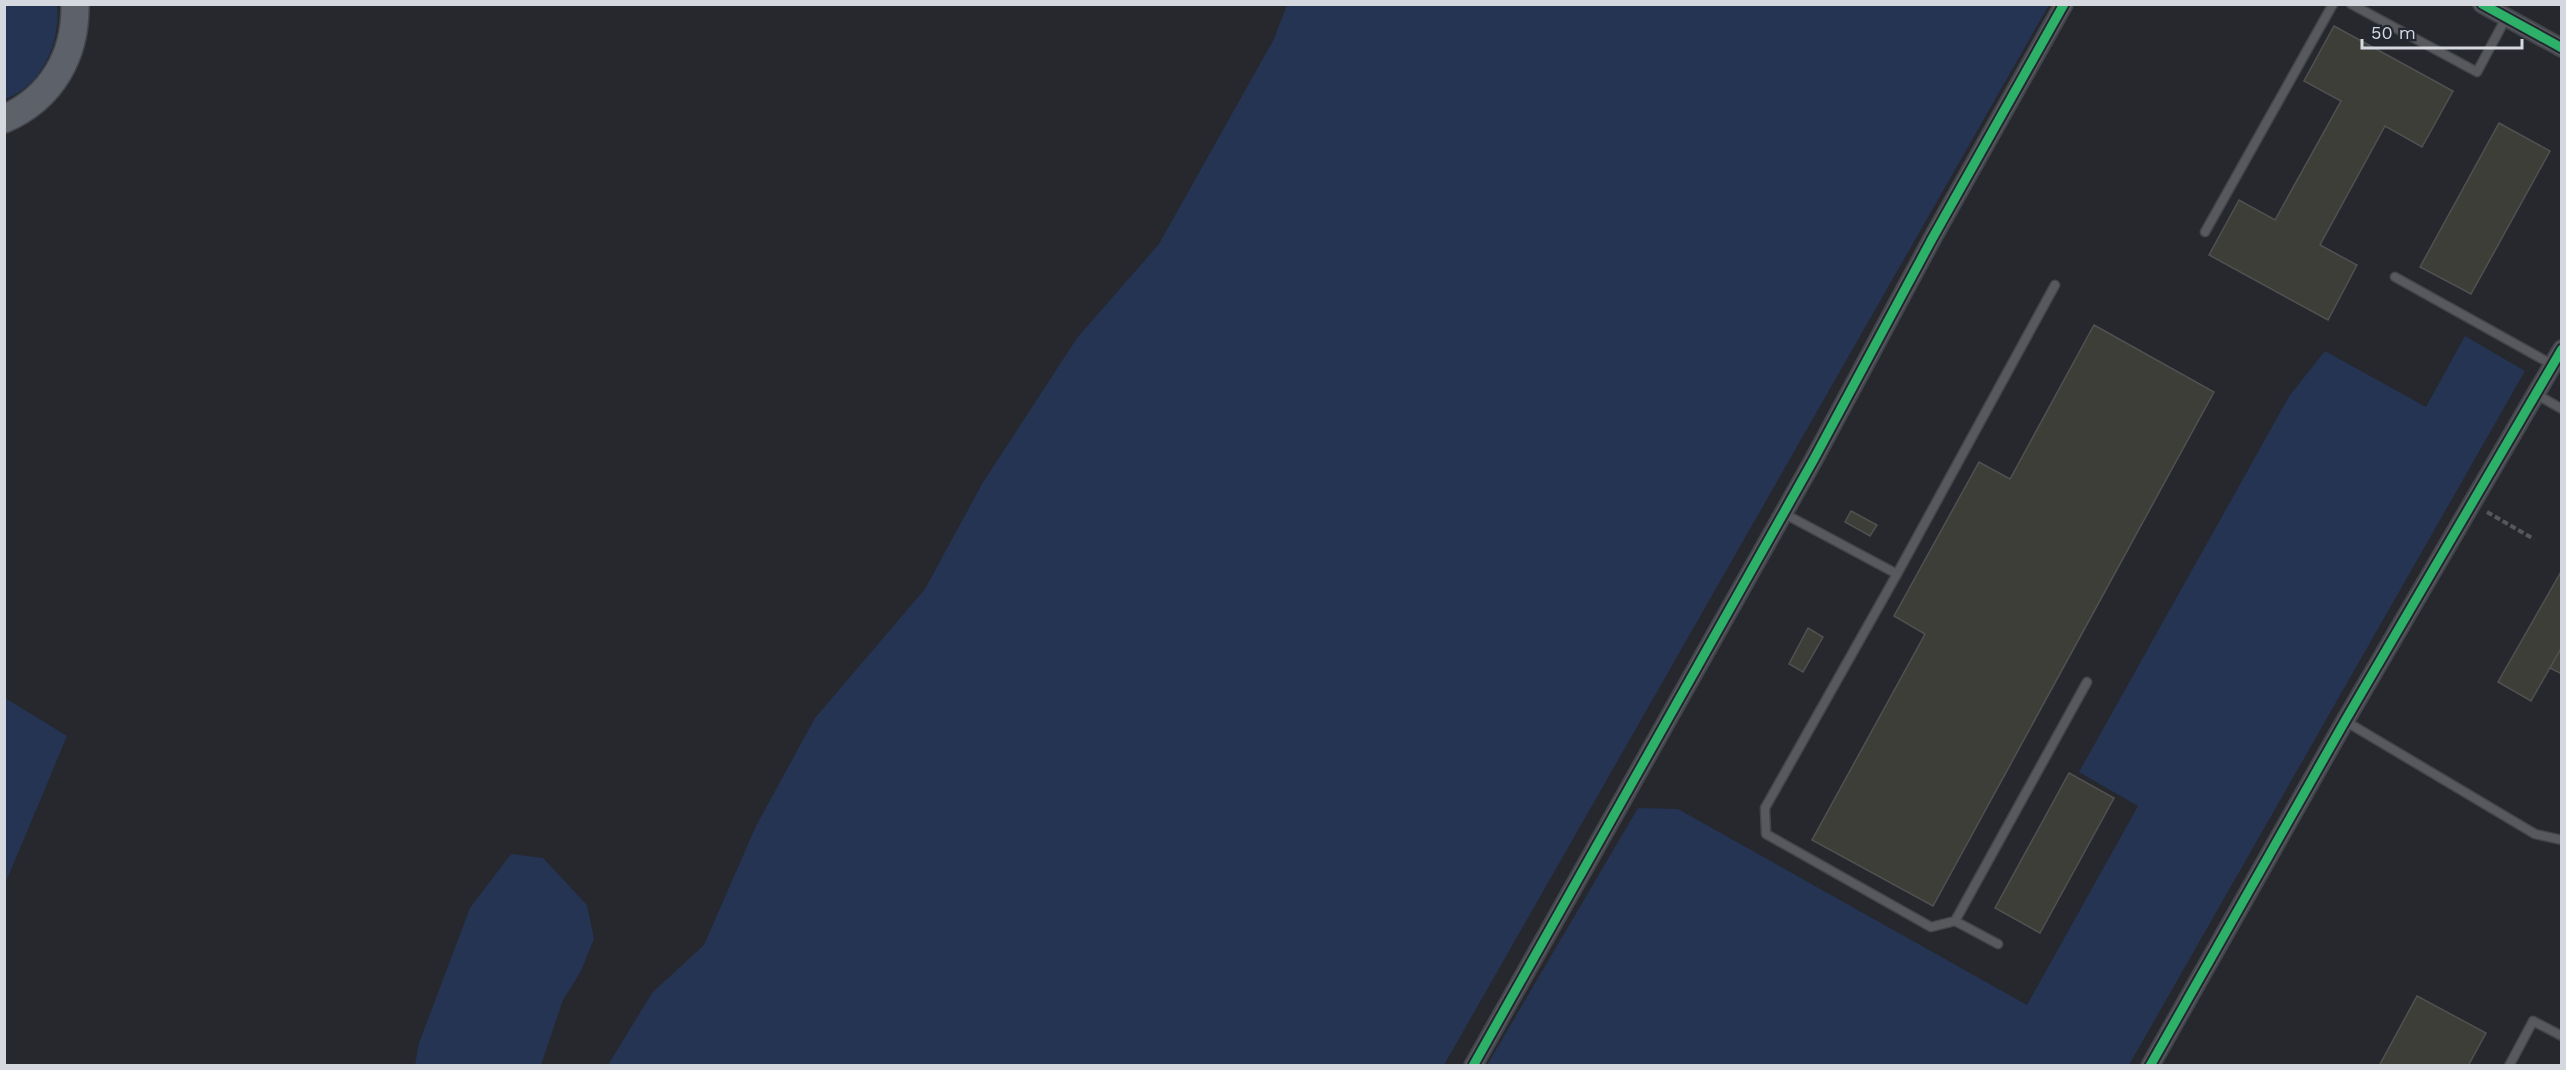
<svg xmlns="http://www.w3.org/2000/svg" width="2566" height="1070" viewBox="0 0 2566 1070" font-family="'Work Sans',sans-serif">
	<rect width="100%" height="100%" fill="#26282e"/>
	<g fill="#243452">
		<path d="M 5,4 L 57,5 C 61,42 42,86 5,99 Z"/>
		<path d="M 1287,5 L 2049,5 L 1444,1065 L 608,1065 L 652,993 L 704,945 L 756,826 L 815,718 L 925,589 L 982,484 L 1077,338 L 1159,244 L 1274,39 Z"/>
		<path d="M 2465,336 L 2525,371 L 2129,1065 L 1487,1065 L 1638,808 L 1678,809 L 2027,1005 L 2138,806 L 2079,772 L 2290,395 L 2325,351 L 2426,407 Z"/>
		<path d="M 5,698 L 67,736 L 5,884 Z"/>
		<path d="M 511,854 L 543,858 L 587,905 L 594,939 L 581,971 L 563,1000 L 541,1065 L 415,1065 L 419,1043 L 470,908 Z"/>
	</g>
	<g fill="#3e3e38" stroke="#505151" stroke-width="1.5">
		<path d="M 2334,26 L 2453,91 L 2422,147 L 2385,126 L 2320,245 L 2357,265 L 2328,320 L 2209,255 L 2239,200 L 2275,220 L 2341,101 L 2304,81 Z"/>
		<path d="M 2499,123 L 2550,151 L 2471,294 L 2420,267 Z"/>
		<path d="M 2094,325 L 2214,392 L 1933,906 L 1812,840 L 1925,634 L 1894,616 L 1979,462 L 2010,479 Z"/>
		<path d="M 1851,511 L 1877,525 L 1870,536 L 1845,522 Z"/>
		<path d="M 2562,570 L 2562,647 L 2531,701 L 2498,682 Z"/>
		<path d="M 1808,628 L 1823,637 L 1803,672 L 1789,664 Z"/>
		<path d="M 2562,647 L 2562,674 L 2550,668 Z"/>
		<path d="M 2069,773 L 2114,798 L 2040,933 L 1995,908 Z"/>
		<path d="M 2417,996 L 2486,1033 L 2468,1066 L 2379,1066 Z"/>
	</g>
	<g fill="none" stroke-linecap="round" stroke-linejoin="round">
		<defs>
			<g id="lane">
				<path d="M 2351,4 L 2477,72 L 2506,18"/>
				<path d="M 2205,232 L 2333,4"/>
				<path d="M 2395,277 L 2553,365"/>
				<path d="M 2536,394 L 2562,409"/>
				<path d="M 1783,513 L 1897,574 L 2055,285"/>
				<path d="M 1897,574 L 1765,808 L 1766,834 L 1931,927 L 1955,921 L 2087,682"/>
				<path d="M 2345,721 L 2535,834 L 2562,840"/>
				<path d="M 1955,921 L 1998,944"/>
				<path d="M 2509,1066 L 2533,1021 L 2562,1036"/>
			</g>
			<g id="street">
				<path d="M 2482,4 L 2562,48"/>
				<path d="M 1473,1066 L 1814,459 L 1932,239 L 2064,4"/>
				<path d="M 2150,1066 L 2345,721 L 2562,349"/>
			</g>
			<path id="primary" d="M 4,119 C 52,98 76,55 75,4"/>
		</defs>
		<use href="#lane" stroke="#42454a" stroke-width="11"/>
		<use href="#street" stroke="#42454a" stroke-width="20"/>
		<use href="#primary" stroke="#42454a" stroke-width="30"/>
		<path stroke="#55575b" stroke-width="4" stroke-dasharray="6 3" stroke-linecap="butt" d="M 2487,512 L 2534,539"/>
		<use href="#lane" stroke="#57595d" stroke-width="8"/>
		<use href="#street" stroke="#57595d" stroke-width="16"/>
		<use href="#primary" stroke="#5c616a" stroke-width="27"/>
		<defs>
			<g id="cycleway">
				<path d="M 2482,4 L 2562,48"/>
				<path d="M 1473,1066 L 1814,459 L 1932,239 L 2064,4"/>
				<path d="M 2150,1066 L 2345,721 L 2562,349"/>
			</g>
		</defs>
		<use href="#cycleway" stroke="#222731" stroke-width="13"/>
		<use href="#cycleway" stroke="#2db169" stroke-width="9"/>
	</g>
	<rect width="2566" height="1070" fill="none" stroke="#d5d8df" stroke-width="12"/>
	<path d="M2362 39v9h160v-9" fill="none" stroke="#d5d8df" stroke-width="3"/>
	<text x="2371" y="39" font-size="18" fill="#d5d8df" stroke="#222731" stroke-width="4.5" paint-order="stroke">50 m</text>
</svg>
